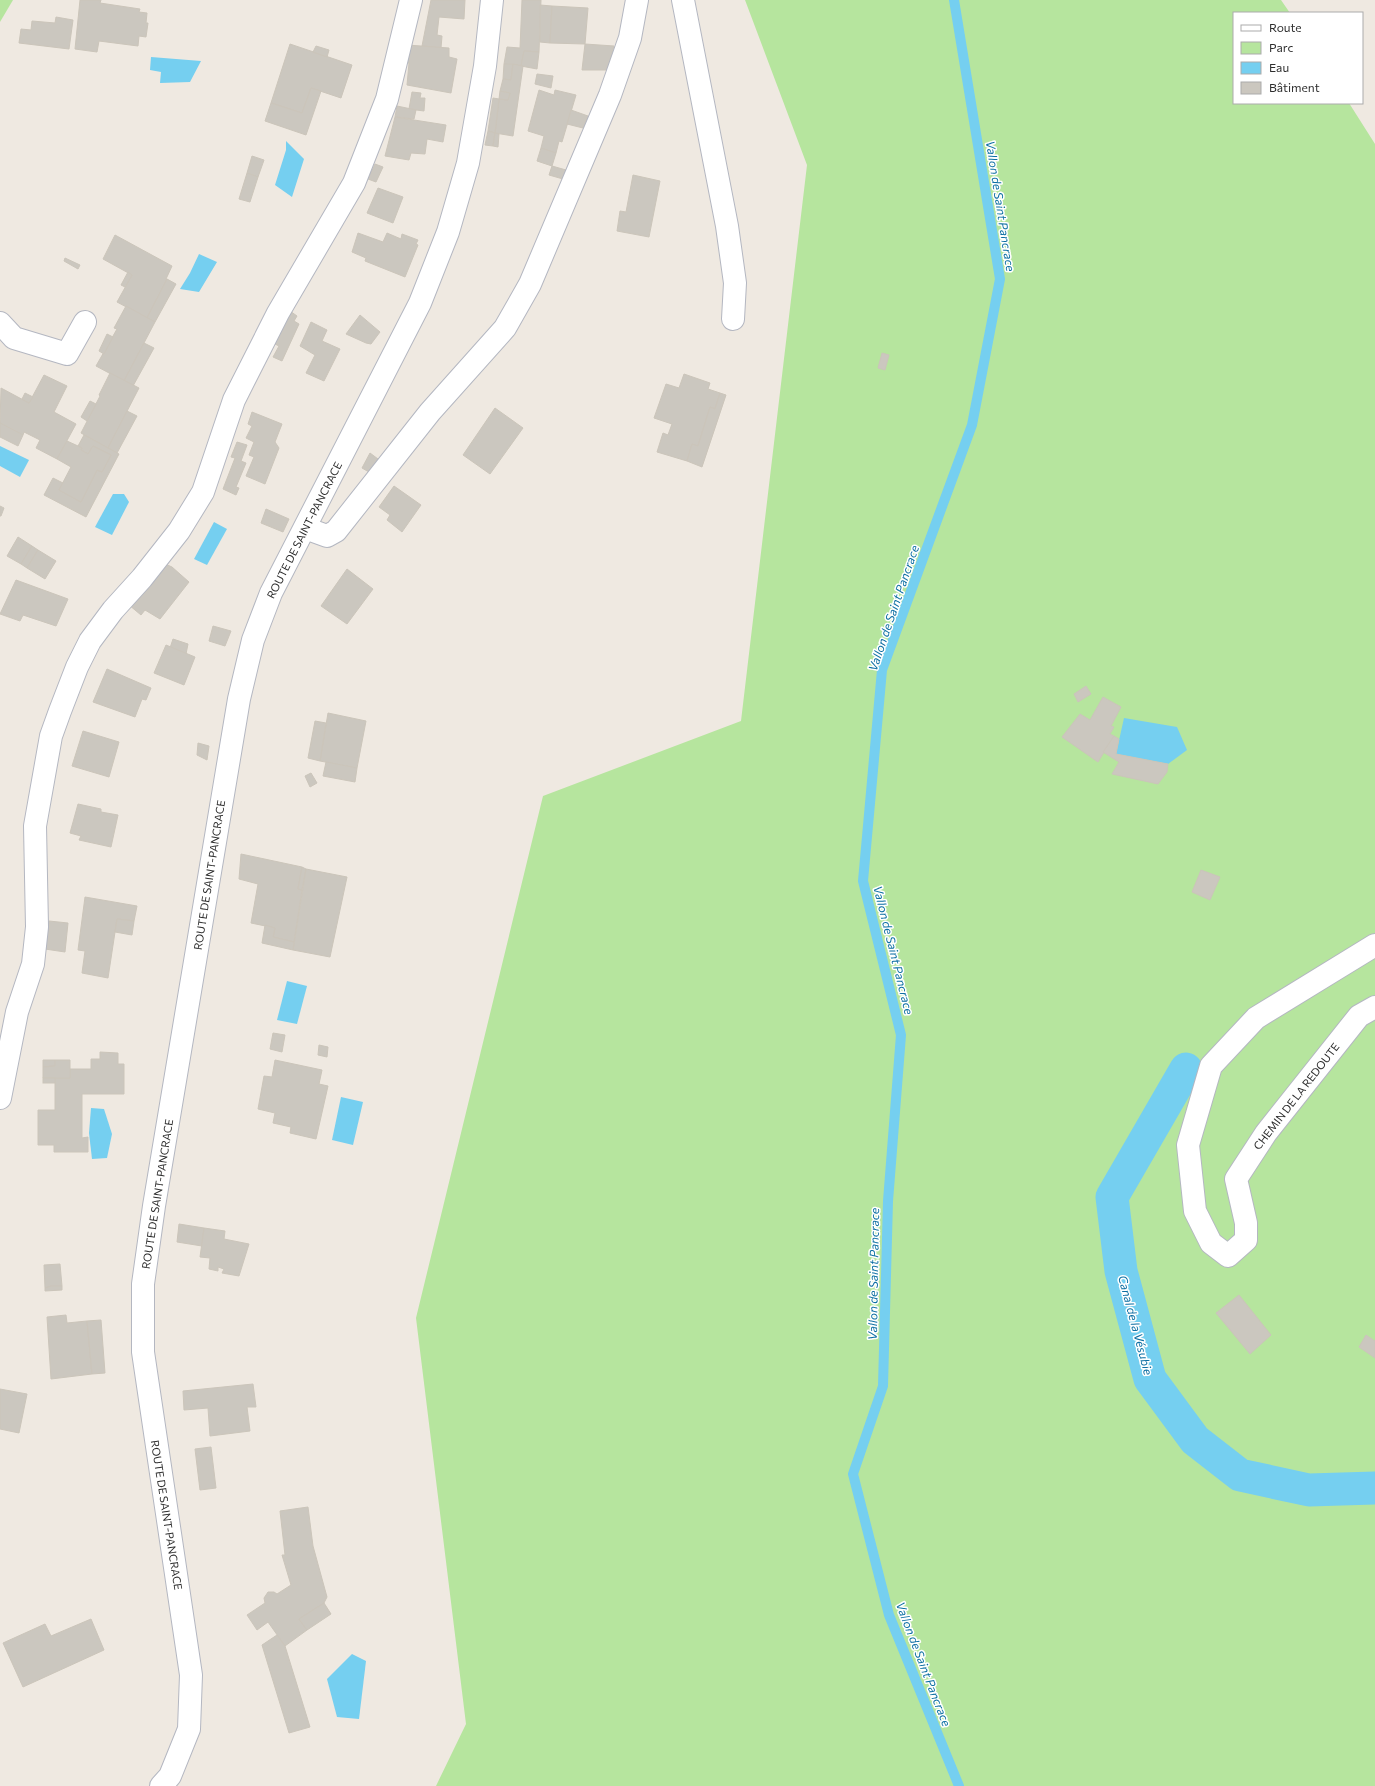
<svg xmlns="http://www.w3.org/2000/svg" width="1375" height="1786" viewBox="0 0 1375 1786" font-family="Commissioner,sans-serif">
	<rect width="100%" height="100%" fill="#efe9e1"/>
	<g fill="#b6e59e">
		<path d="M 0,0 L 13,0 L 0,22 Z"/>
		<path d="M 745,0 L 1281,0 L 1290,13 L 1234,13 L 1234,103 L 1349,103 L 1375,144 L 1375,1786 L 436,1786 L 466,1724 L 416,1318 L 543,796 L 741,721 L 807,165 Z"/>
	</g>
	<g fill="#75cff0">
		<path d="M 151,57 L 201,61 L 190,82 L 160,83 L 161,72 L 150,70 Z"/>
		<path d="M 286,141 L 304,159 L 292,197 L 275,185 L 286,150 Z"/>
		<path d="M 199,254 L 217,262 L 199,292 L 180,289 L 190,273 Z"/>
		<path d="M 0,446 L 29,460 L 20,477 L 0,466 Z"/>
		<path d="M 113,494 L 124,494 L 129,502 L 112,535 L 95,527 Z"/>
		<path d="M 214,522 L 227,529 L 207,565 L 194,559 Z"/>
		<path d="M 1124,718 L 1177,727 L 1187,750 L 1168,764 L 1116,754 Z"/>
		<path d="M 287,981 L 307,986 L 297,1024 L 277,1020 Z"/>
		<path d="M 341,1097 L 363,1102 L 353,1145 L 332,1140 Z"/>
		<path d="M 91,1108 L 104,1109 L 112,1134 L 107,1158 L 92,1159 L 89,1133 Z"/>
		<path d="M 352,1654 L 366,1661 L 359,1719 L 337,1717 L 327,1679 Z"/>
	</g>
	<g fill="none" stroke-linecap="round" stroke-linejoin="round">
		<path stroke="#75cff0" stroke-width="10" d="M 954,0 L 1000,279 L 972,425 L 882,670 L 863,881 L 901,1035 L 888,1201 L 883,1386 L 853,1474 L 889,1615 L 959,1786"/>
		<path stroke="#75cff0" stroke-width="33" d="M 1186,1069 L 1112,1197 L 1121,1271 L 1150,1379 L 1195,1440 L 1240,1475 L 1309,1490 L 1375,1488"/>
	</g>
	<g fill="#cbc7bf" stroke="#cbc5ba">
		<path d="M 80,0 L 101,0 L 100,3 L 140,9 L 139,12 L 147,13 L 146,23 L 148,23 L 146,37 L 139,36 L 138,46 L 99,41 L 97,52 L 75,49 Z"/>
		<path d="M 431,0 L 465,0 L 464,19 L 439,17 L 437,35 L 442,36 L 441,48 L 422,46 Z"/>
		<path d="M 522,0 L 541,0 L 539,52 L 524,51 L 521,66 L 504,64 L 507,47 L 520,48 Z"/>
		<path d="M 540,5 L 552,6 L 550,43 L 540,42 Z"/>
		<path d="M 552,6 L 588,8 L 585,44 L 550,43 Z"/>
		<path d="M 56,17 L 73,20 L 69,49 L 19,43 L 21,29 L 31,30 L 32,21 L 55,23 Z"/>
		<path d="M 290,44 L 352,65 L 341,98 L 311,88 L 302,113 L 271,103 Z"/>
		<path d="M 585,44 L 614,46 L 607,70 L 582,70 Z"/>
		<path d="M 407,45 L 449,48 L 449,57 L 457,59 L 451,93 L 407,85 L 409,63 L 402,62 Z"/>
		<path d="M 316,46 L 329,50 L 327,57 L 313,52 Z"/>
		<path d="M 524,51 L 539,52 L 537,69 L 521,66 Z"/>
		<path d="M 504,64 L 513,64 L 511,80 L 503,79 Z"/>
		<path d="M 513,64 L 523,66 L 513,136 L 495,133 L 499,99 L 508,100 L 510,93 L 500,91 L 503,79 L 511,80 Z"/>
		<path d="M 537,74 L 553,76 L 551,88 L 535,84 Z"/>
		<path d="M 311,88 L 321,91 L 306,135 L 265,121 L 271,103 L 302,113 Z"/>
		<path d="M 539,90 L 554,95 L 555,90 L 576,95 L 562,142 L 559,141 L 556,153 L 541,148 L 544,136 L 528,131 Z"/>
		<path d="M 500,91 L 510,93 L 508,100 L 499,99 Z"/>
		<path d="M 412,92 L 421,93 L 420,98 L 425,98 L 424,111 L 409,109 Z"/>
		<path d="M 493,98 L 499,99 L 495,133 L 488,131 Z"/>
		<path d="M 397,106 L 416,110 L 414,119 L 395,117 Z"/>
		<path d="M 571,110 L 588,116 L 583,128 L 567,124 Z"/>
		<path d="M 395,117 L 446,125 L 443,142 L 427,139 L 425,154 L 411,153 L 409,160 L 385,156 Z"/>
		<path d="M 488,131 L 495,133 L 493,146 L 485,145 Z"/>
		<path d="M 495,133 L 499,134 L 498,147 L 493,146 Z"/>
		<path d="M 541,148 L 556,153 L 552,166 L 537,161 Z"/>
		<path d="M 252,156 L 264,160 L 258,177 L 247,173 Z"/>
		<path d="M 375,164 L 383,167 L 376,182 L 368,179 Z"/>
		<path d="M 552,166 L 566,170 L 563,179 L 549,175 Z"/>
		<path d="M 247,173 L 258,177 L 250,202 L 239,199 Z"/>
		<path d="M 633,175 L 660,181 L 649,237 L 617,231 L 620,211 L 626,212 Z"/>
		<path d="M 378,188 L 403,197 L 393,223 L 367,213 Z"/>
		<path d="M 358,233 L 383,242 L 387,233 L 401,239 L 402,234 L 418,240 L 416,244 L 418,245 L 405,277 L 365,261 L 366,258 L 352,252 Z"/>
		<path d="M 115,235 L 172,266 L 166,279 L 167,279 L 147,318 L 117,302 L 132,275 L 103,259 Z"/>
		<path d="M 65,258 L 80,265 L 78,269 L 64,261 Z"/>
		<path d="M 128,272 L 132,275 L 125,287 L 121,285 Z"/>
		<path d="M 167,279 L 176,284 L 155,322 L 147,318 Z"/>
		<path d="M 126,306 L 155,322 L 124,381 L 96,366 L 117,329 L 114,328 Z"/>
		<path d="M 290,311 L 297,316 L 294,321 L 299,324 L 282,361 L 273,357 L 279,346 L 271,342 Z"/>
		<path d="M 360,315 L 380,332 L 371,344 L 366,343 L 346,334 Z"/>
		<path d="M 311,322 L 327,330 L 322,341 L 340,349 L 324,381 L 306,373 L 315,355 L 300,346 Z"/>
		<path d="M 107,334 L 113,337 L 104,354 L 99,351 Z"/>
		<path d="M 144,343 L 154,348 L 133,386 L 124,381 Z"/>
		<path d="M 882,353 L 889,355 L 885,370 L 878,368 Z"/>
		<path d="M 110,373 L 139,388 L 108,448 L 81,433 L 100,396 L 99,395 Z"/>
		<path d="M 684,374 L 710,383 L 708,389 L 720,393 L 715,409 L 710,407 L 698,446 L 692,444 L 687,461 L 657,452 L 663,433 L 668,435 L 672,424 L 654,418 L 666,384 L 679,388 Z"/>
		<path d="M 44,375 L 67,386 L 54,412 L 76,424 L 57,459 L 36,448 L 40,440 L 24,432 L 23,435 L 0,423 L 1,388 L 29,403 Z"/>
		<path d="M 25,393 L 33,397 L 29,403 L 22,399 Z"/>
		<path d="M 720,393 L 726,395 L 702,467 L 687,461 L 692,444 L 698,446 L 710,407 L 715,409 Z"/>
		<path d="M 90,401 L 96,404 L 87,421 L 81,417 Z"/>
		<path d="M 495,408 L 523,428 L 490,474 L 463,455 Z"/>
		<path d="M 127,411 L 137,416 L 117,453 L 108,448 Z"/>
		<path d="M 252,412 L 282,424 L 275,442 L 279,448 L 265,484 L 246,476 L 254,457 L 249,455 L 254,442 L 246,438 L 252,426 L 248,424 Z"/>
		<path d="M 0,423 L 23,435 L 18,446 L 0,437 Z"/>
		<path d="M 84,435 L 119,454 L 86,517 L 44,495 L 53,478 L 63,483 L 59,490 L 81,502 L 97,470 L 102,472 L 111,455 L 93,446 L 88,454 L 81,450 L 82,448 L 78,446 Z"/>
		<path d="M 67,441 L 78,446 L 82,448 L 81,450 L 88,454 L 93,446 L 111,455 L 102,472 L 97,470 L 81,502 L 59,490 L 71,467 L 57,459 Z"/>
		<path d="M 237,442 L 247,445 L 241,461 L 246,463 L 236,487 L 239,488 L 236,495 L 223,489 L 235,458 L 231,457 Z"/>
		<path d="M 370,453 L 378,459 L 369,472 L 362,468 Z"/>
		<path d="M 394,486 L 421,505 L 402,532 L 387,520 L 390,515 L 379,507 Z"/>
		<path d="M 0,506 L 4,508 L 1,516 L 0,516 Z"/>
		<path d="M 266,509 L 289,519 L 283,532 L 261,523 Z"/>
		<path d="M 18,537 L 32,546 L 21,564 L 7,556 Z"/>
		<path d="M 32,546 L 38,550 L 27,568 L 21,564 Z"/>
		<path d="M 38,550 L 56,561 L 45,579 L 27,568 Z"/>
		<path d="M 163,563 L 172,567 L 189,582 L 160,619 L 145,610 L 141,615 L 129,605 Z"/>
		<path d="M 347,569 L 373,589 L 347,624 L 321,606 Z"/>
		<path d="M 16,580 L 68,599 L 56,626 L 23,615 L 20,621 L 0,614 Z"/>
		<path d="M 213,626 L 231,631 L 225,646 L 209,641 Z"/>
		<path d="M 173,639 L 188,644 L 186,654 L 170,648 Z"/>
		<path d="M 166,645 L 195,657 L 184,685 L 154,673 Z"/>
		<path d="M 107,669 L 151,688 L 146,700 L 142,699 L 135,717 L 93,702 Z"/>
		<path d="M 1086,686 L 1091,694 L 1078,702 L 1074,694 Z"/>
		<path d="M 1103,697 L 1121,707 L 1111,726 L 1114,727 L 1110,734 L 1114,736 L 1098,762 L 1062,737 L 1080,714 L 1090,720 Z"/>
		<path d="M 328,713 L 366,721 L 357,768 L 320,761 Z"/>
		<path d="M 315,721 L 326,723 L 320,761 L 308,758 Z"/>
		<path d="M 83,731 L 119,742 L 109,777 L 72,766 Z"/>
		<path d="M 1114,736 L 1119,739 L 1116,754 L 1168,764 L 1167,772 L 1158,784 L 1112,774 L 1119,762 L 1103,752 Z"/>
		<path d="M 198,743 L 209,746 L 207,760 L 197,755 Z"/>
		<path d="M 326,762 L 357,768 L 355,782 L 323,776 Z"/>
		<path d="M 311,773 L 317,783 L 310,787 L 305,776 Z"/>
		<path d="M 78,804 L 101,809 L 101,812 L 118,815 L 111,847 L 79,840 L 81,836 L 70,833 Z"/>
		<path d="M 241,854 L 302,867 L 298,889 L 302,890 L 294,942 L 273,937 L 275,928 L 251,923 L 258,884 L 239,879 Z"/>
		<path d="M 302,867 L 306,869 L 302,890 L 298,889 Z"/>
		<path d="M 306,869 L 347,877 L 330,957 L 293,950 Z"/>
		<path d="M 1201,870 L 1220,877 L 1210,900 L 1192,892 Z"/>
		<path d="M 85,897 L 137,906 L 134,921 L 117,919 L 108,978 L 82,973 L 85,951 L 78,950 Z"/>
		<path d="M 117,919 L 134,921 L 132,935 L 115,932 Z"/>
		<path d="M 49,921 L 68,923 L 65,952 L 45,949 Z"/>
		<path d="M 265,925 L 275,928 L 273,937 L 294,942 L 293,950 L 262,943 Z"/>
		<path d="M 273,1033 L 285,1035 L 282,1052 L 270,1049 Z"/>
		<path d="M 319,1045 L 328,1047 L 327,1057 L 318,1055 Z"/>
		<path d="M 100,1052 L 118,1053 L 118,1064 L 124,1064 L 124,1094 L 82,1094 L 82,1138 L 88,1137 L 88,1152 L 54,1152 L 54,1145 L 38,1145 L 38,1110 L 55,1110 L 55,1078 L 70,1078 L 70,1069 L 91,1069 L 91,1059 L 100,1059 Z"/>
		<path d="M 43,1060 L 55,1060 L 55,1066 L 43,1067 Z"/>
		<path d="M 55,1060 L 70,1060 L 70,1078 L 43,1078 L 43,1067 L 55,1066 Z"/>
		<path d="M 275,1060 L 322,1070 L 319,1084 L 328,1086 L 316,1139 L 290,1133 L 291,1127 L 273,1123 L 275,1113 L 258,1109 L 264,1076 L 272,1077 Z"/>
		<rect x="43" y="1078" width="12" height="5"/>
		<path d="M 179,1224 L 204,1228 L 202,1246 L 177,1242 Z"/>
		<path d="M 204,1228 L 225,1231 L 224,1239 L 249,1244 L 239,1276 L 222,1273 L 224,1269 L 218,1267 L 218,1271 L 209,1269 L 210,1258 L 200,1257 Z"/>
		<path d="M 60,1264 L 62,1286 L 51,1286 L 45,1288 L 44,1265 Z"/>
		<path d="M 51,1286 L 62,1286 L 62,1290 L 45,1291 L 45,1288 Z"/>
		<path d="M 1239,1295 L 1271,1335 L 1250,1354 L 1216,1313 Z"/>
		<path d="M 66,1315 L 67,1323 L 87,1321 L 92,1374 L 51,1379 L 47,1317 Z"/>
		<path d="M 101,1320 L 105,1373 L 92,1374 L 87,1321 Z"/>
		<path d="M 1366,1335 L 1375,1341 L 1375,1358 L 1359,1347 Z"/>
		<path d="M 253,1384 L 256,1407 L 247,1407 L 250,1431 L 210,1436 L 208,1408 L 184,1410 L 183,1391 Z"/>
		<path d="M 0,1389 L 27,1394 L 19,1433 L 0,1429 Z"/>
		<path d="M 211,1447 L 216,1488 L 200,1490 L 195,1449 Z"/>
		<path d="M 308,1507 L 313,1546 L 327,1597 L 324,1603 L 299,1619 L 307,1630 L 285,1646 L 268,1622 L 257,1630 L 247,1615 L 265,1603 L 264,1598 L 268,1592 L 274,1592 L 277,1594 L 291,1585 L 282,1555 L 285,1555 L 280,1511 Z"/>
		<path d="M 324,1603 L 331,1614 L 307,1630 L 299,1619 Z"/>
		<path d="M 91,1619 L 104,1650 L 23,1687 L 3,1643 L 45,1624 L 51,1636 Z"/>
		<path d="M 277,1635 L 285,1646 L 310,1727 L 289,1733 L 262,1645 Z"/>
	</g>
	<g fill="none" stroke-linecap="round" stroke-linejoin="round">
		<defs>
			<g id="minor">
				<path d="M 683,0 L 727,226 L 735,283 L 733,319"/>
				<path d="M 0,323 L 14,338 L 67,354 L 85,322"/>
				<path d="M 305,528 L 327,536 L 336,531 L 430,412 L 505,328 L 530,284 L 610,95 L 630,38 L 637,0"/>
				<path d="M 1375,945 L 1256,1018 L 1211,1066 L 1188,1145 L 1195,1211 L 1211,1243 L 1228,1256 L 1246,1240 L 1246,1223 L 1236,1179 L 1266,1133 L 1359,1016 L 1375,1007"/>
				<path d="M 0,1098 L 17,1012 L 33,964 L 37,927 L 35,826 L 51,736 L 60,711 L 77,667 L 90,641 L 113,610 L 142,578 L 179,531 L 203,492 L 234,400 L 278,313 L 354,183 L 387,99 L 411,0"/>
				<path d="M 161,1786 L 170,1776 L 189,1729 L 191,1675 L 143,1352 L 143,1284 L 154,1206 L 239,699 L 253,640 L 271,593 L 420,303 L 448,232 L 468,163 L 485,66 L 492,0"/>
			</g>
		</defs>
		<use href="#minor" stroke="#b4b7c1" stroke-width="24"/>
		<use href="#minor" stroke="#fff" stroke-width="22"/>
	</g>
	<g text-anchor="middle" dominant-baseline="central" stroke-width="3" stroke-linejoin="round" paint-order="stroke">
		<g font-size="11" fill="#2e2e2e" stroke="#fff">
			<text transform="translate(304 530) rotate(-63)">ROUTE DE SAINT-PANCRACE</text>
			<text transform="translate(209 875) rotate(-81)">ROUTE DE SAINT-PANCRACE</text>
			<text transform="translate(1296 1096) rotate(-52)">CHEMIN DE LA REDOUTE</text>
			<text transform="translate(157 1194) rotate(-81)">ROUTE DE SAINT-PANCRACE</text>
			<text transform="translate(167 1515) rotate(81)">ROUTE DE SAINT-PANCRACE</text>
		</g>
		<g font-size="12" font-style="italic" fill="#0d6fa3" stroke="#fff">
			<text transform="translate(1001 206) rotate(81)">Vallon de Saint Pancrace</text>
			<text transform="translate(893 608) rotate(-71)">Vallon de Saint Pancrace</text>
			<text transform="translate(894 950) rotate(76)">Vallon de Saint Pancrace</text>
			<text transform="translate(873 1274) rotate(-89)">Vallon de Saint Pancrace</text>
			<text transform="translate(1136 1325) rotate(75)">Canal de la Vésubie</text>
			<text transform="translate(924 1664) rotate(69)">Vallon de Saint Pancrace</text>
		</g>
	</g>
	<rect x="1233" y="12" width="130" height="92" fill="#ffffff" stroke="#ababab"/>
	<rect x="1241" y="25" width="20" height="6" fill="#ffffff" stroke="#ababab"/>
	<text x="1269" y="32" font-size="12" fill="#2e2e2e">Route</text>
	<rect x="1241" y="42" width="20" height="12" fill="#b6e59e" stroke="#ababab"/>
	<text x="1269" y="52" font-size="12" fill="#2e2e2e">Parc</text>
	<rect x="1241" y="62" width="20" height="12" fill="#75cff0" stroke="#ababab"/>
	<text x="1269" y="72" font-size="12" fill="#2e2e2e">Eau</text>
	<rect x="1241" y="82" width="20" height="12" fill="#cbc7bf" stroke="#ababab"/>
	<text x="1269" y="92" font-size="12" fill="#2e2e2e">Bâtiment</text>
</svg>
